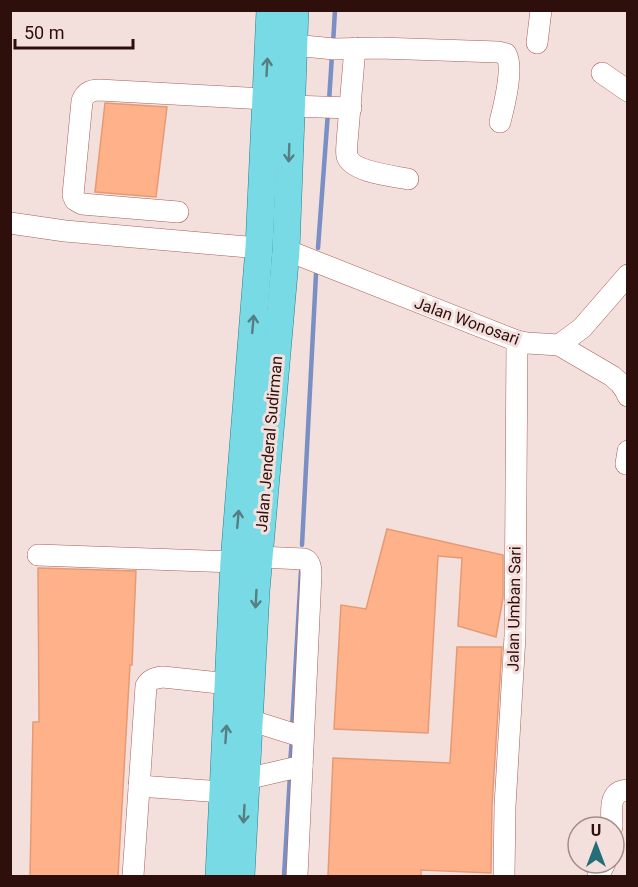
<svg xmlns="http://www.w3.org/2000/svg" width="638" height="887" viewBox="0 0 638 887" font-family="Roboto,sans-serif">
	<rect width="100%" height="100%" fill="#f3e0dd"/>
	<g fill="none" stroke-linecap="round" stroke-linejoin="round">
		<g stroke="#7a8fc4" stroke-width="4.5">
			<path d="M 333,44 L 335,10"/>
			<path d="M 329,101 L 332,55"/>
			<path d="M 318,248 L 328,112"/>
			<path d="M 302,545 L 316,274"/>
			<path d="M 292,728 L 301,571"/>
			<path d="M 290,764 L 292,739"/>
			<path d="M 284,876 L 290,775"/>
		</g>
	</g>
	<g fill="#ffb189" stroke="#e69a73" stroke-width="1.5">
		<path d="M 105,103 L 167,107 L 156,197 L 95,192 Z"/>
		<path d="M 387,529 L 503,555 L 503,598 L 496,637 L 458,626 L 462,558 L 438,556 L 428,733 L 334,729 L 341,605 L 366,609 Z"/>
		<path d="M 38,568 L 136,571 L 132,665 L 130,665 L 118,876 L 30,876 L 33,722 L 39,722 Z"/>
		<path d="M 457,647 L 502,647 L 492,805 L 491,873 L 421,870 L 421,876 L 328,876 L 333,758 L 450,763 Z"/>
	</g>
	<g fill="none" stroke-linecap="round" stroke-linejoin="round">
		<defs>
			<g id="minor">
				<path d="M 537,43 L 541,10"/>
				<path d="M 294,45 L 334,49 L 380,48 L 498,52 L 506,54 C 514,68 504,106 500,122"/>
				<path d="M 355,48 L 347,142 C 347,146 346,152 347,156 C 352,172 393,176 408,179"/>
				<path d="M 602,73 L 628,91"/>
				<path d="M 291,106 L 351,108"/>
				<path d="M 178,212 L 82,204 L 75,200 L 73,195 L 82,101 C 85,93 91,90 99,90 L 266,99"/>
				<path d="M 10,223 L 65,231 L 259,248"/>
				<path d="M 286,250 L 517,341 L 527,343 L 559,345 L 582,328 L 628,275"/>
				<path d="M 559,345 L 612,376 L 620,383 L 625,390 L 628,396"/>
				<path d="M 626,464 L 628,451"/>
				<path d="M 38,555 L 234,562"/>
				<path d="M 259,557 L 304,559 C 310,561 311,568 311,574 L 297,876"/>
				<path d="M 249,720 L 303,737"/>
				<path d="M 246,779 L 302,766"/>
				<path d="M 139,786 L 222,792"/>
				<path d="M 612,827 C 612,812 607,791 628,790"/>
				<path d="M 133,876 L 146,686 C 150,679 155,678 163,677 L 229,684"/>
				<path d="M 504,876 L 505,806 L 515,636 L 517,341"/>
				<path d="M 598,876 L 605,863"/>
			</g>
			<g id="major">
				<path d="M 219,876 L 234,562 L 259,248 L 270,10"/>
				<path d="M 241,876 L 256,591 L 286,250 L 295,10"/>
			</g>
		</defs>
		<use href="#minor" stroke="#ad5d54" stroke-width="22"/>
		<use href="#major" stroke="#22838e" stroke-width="28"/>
		<use href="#minor" stroke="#fff" stroke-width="21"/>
		<use href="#major" stroke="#77dae5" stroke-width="27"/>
	</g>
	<defs><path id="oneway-shaft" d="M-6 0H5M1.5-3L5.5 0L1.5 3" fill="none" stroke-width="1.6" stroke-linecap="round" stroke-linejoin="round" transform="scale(1.5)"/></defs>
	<g stroke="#567f83">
		<use href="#oneway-shaft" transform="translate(267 67) rotate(-87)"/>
		<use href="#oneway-shaft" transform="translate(289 153) rotate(92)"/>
		<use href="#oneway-shaft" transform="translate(253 324) rotate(-85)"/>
		<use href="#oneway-shaft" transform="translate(238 519) rotate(-85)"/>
		<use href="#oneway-shaft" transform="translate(256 599) rotate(93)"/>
		<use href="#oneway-shaft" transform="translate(226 734) rotate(-86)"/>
		<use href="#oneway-shaft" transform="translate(244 814) rotate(93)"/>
	</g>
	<g text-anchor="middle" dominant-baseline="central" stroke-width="6" stroke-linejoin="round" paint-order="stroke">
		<g font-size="16" fill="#2e0f0c" stroke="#f3e0dd">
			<text transform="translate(467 321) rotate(20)">Jalan Wonosari</text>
			<text transform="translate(269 444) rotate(-85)">Jalan Jenderal Sudirman</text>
			<text transform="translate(514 609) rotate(-89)">Jalan Umban Sari</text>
		</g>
	</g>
	<rect width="638" height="887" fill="none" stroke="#2e0f0c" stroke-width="24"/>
	<g transform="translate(596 845)"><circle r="28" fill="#f3e0dd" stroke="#a48c89" stroke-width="1.5"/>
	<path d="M0-4.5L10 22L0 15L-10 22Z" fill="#246e77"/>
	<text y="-9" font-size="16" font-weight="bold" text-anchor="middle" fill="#2e0f0c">U</text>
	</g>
	<path d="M15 39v9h118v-9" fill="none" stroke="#2e0f0c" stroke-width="3"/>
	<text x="24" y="39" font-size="18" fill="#2e0f0c" stroke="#f3e0dd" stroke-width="4.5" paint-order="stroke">50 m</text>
</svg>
